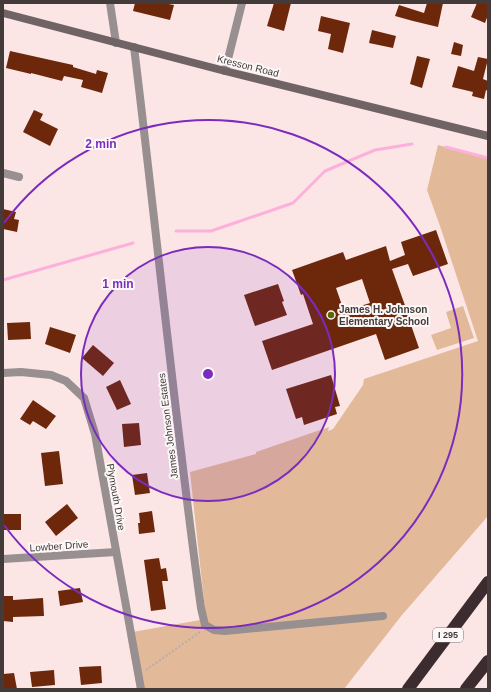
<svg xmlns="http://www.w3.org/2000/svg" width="491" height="692" viewBox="0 0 491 692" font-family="Arial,sans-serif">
	<rect width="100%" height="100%" fill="#fce6e5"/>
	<g fill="#e2b999">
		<path d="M 438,145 L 488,158 L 488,516 L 402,615 L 344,689 L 137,689 L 127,633 L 206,619 L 190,472 L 256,454 L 256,452 L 329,427 L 328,431 L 333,429 L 363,385 L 364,379 L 478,341 L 440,226 L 427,190 Z"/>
		<path d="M 463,306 L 474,338 L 437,350 L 431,335 L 451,328 L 446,312 Z"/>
	</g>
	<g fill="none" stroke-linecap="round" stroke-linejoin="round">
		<g stroke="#fdb0dc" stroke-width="3">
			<path d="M 446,147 L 488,158"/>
			<path d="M 176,231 L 211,231 L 293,203 L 325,171 L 375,150 L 412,144"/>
			<path d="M 3,280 L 133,243"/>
		</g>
	</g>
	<g fill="#6d280c" fill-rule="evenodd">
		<path d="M 135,3 L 163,3 L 174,5 L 170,20 L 133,11 Z"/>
		<path d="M 274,3 L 291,3 L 284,31 L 267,26 Z"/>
		<path d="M 427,3 L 443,3 L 438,27 L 413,21 L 395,16 L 399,5 L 424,13 Z"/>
		<path d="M 477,3 L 488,3 L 488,15 L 485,23 L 471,17 Z"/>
		<path d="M 321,16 L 350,23 L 343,53 L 328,49 L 331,34 L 318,31 Z"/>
		<path d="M 372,30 L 396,36 L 393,48 L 369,43 Z"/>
		<path d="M 454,42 L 463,45 L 461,56 L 451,54 Z"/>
		<path d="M 10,51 L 73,65 L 73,67 L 96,74 L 97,70 L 108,73 L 102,93 L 81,87 L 83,80 L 64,76 L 62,81 L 31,73 L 31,74 L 6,68 Z"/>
		<path d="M 417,56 L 430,59 L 422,88 L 410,84 Z"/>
		<path d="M 478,57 L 488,59 L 483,79 L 488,81 L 488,91 L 486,90 L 484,99 L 472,96 L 473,92 L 452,87 L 458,66 L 474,71 Z"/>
		<path d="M 34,110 L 43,114 L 40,120 L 58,129 L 50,146 L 23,132 Z"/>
		<path d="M 3,209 L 16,212 L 14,219 L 19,220 L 17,232 L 3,229 Z"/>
		<path d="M 436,230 L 448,264 L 413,276 L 408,264 L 392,269 L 412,325 L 411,325 L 419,348 L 385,360 L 376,334 L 272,370 L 262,341 L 313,324 L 303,294 L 301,295 L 292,270 L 343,252 L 346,260 L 386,246 L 390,261 L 405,255 L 401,242 ZM 362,279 L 370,303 L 344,311 L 336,288 Z"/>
		<path d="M 278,284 L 284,301 L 282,302 L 287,315 L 255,326 L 244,295 Z"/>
		<path d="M 30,322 L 31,339 L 8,340 L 7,323 Z"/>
		<path d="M 50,327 L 76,335 L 70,353 L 45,344 Z"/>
		<path d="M 93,345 L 114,363 L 103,376 L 82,358 Z"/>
		<path d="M 331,375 L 340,406 L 335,407 L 337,414 L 304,425 L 302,417 L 296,419 L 286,389 Z"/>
		<path d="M 120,380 L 131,404 L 117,410 L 106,387 Z"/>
		<path d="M 33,400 L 56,416 L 46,429 L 33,421 L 30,425 L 20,419 Z"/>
		<path d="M 139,423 L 141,445 L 124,447 L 122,424 Z"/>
		<path d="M 59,451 L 63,484 L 45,486 L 41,453 Z"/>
		<path d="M 147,473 L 150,493 L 135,495 L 132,475 Z"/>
		<path d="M 67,504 L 78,518 L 56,536 L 45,522 Z"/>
		<path d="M 152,511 L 155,532 L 139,534 L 138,523 L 140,523 L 139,513 Z"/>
		<rect x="3" y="514" width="18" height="16"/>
		<path d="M 159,558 L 161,569 L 166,568 L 168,581 L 162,581 L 166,609 L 151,611 L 144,560 Z"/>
		<path d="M 80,588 L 83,602 L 60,606 L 58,591 Z"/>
		<path d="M 3,596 L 13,596 L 13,600 L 43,598 L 44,616 L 13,617 L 13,622 L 3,621 Z"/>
		<path d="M 101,666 L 102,683 L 81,685 L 79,667 Z"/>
		<path d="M 54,670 L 55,685 L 32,687 L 30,672 Z"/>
		<path d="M 14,673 L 17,689 L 3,689 L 3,674 Z"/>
	</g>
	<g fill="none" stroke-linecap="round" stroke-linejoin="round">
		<path stroke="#bcabaa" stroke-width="2" stroke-dasharray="2 2" stroke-linecap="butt" d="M 146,670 L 200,632"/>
		<g stroke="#988f91" stroke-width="8">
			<path d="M 110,3 L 116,43"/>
			<path d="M 134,47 C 157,234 175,421 201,608 L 205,625 L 214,630 L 225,631 L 383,616"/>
			<path d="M 225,71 L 242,3"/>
			<path d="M 3,173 L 19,177"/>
			<path d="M 3,373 L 21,372 L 51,375 L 66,381 L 84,398 L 95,434 L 141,689"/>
			<path d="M 3,559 L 116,552"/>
		</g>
		<path stroke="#706366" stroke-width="8" d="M 3,13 L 225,71 L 488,136"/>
		<g stroke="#3c2c2f" stroke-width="12">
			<path d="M 408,689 L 488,582"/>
			<path d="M 466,689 L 488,661"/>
		</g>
	</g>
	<circle cx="208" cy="374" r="127" fill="#7b2cbf" fill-opacity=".12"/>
	<g fill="none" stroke="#7b2cbf" stroke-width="2">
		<circle cx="208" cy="374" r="127"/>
		<path d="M4 223A254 254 0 1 1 4 525"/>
	</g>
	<circle fill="#5f6605" stroke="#fdf8f8" stroke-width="1.5" cx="331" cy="315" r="4"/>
	<g text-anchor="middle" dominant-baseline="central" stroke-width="4" stroke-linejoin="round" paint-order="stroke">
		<rect fill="#fdf8f8" stroke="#7b7473" stroke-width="1" x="433" y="628" width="30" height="14" rx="3"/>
		<g font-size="9" font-weight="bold" fill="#433b3a">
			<text x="448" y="635">I 295</text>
		</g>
		<g font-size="10" fill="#433b3a" stroke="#fdf8f8">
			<text transform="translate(248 66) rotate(14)">Kresson Road</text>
			<text transform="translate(168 426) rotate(-97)">James Johnson Estates</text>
			<text transform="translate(116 497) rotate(80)">Plymouth Drive</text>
			<text transform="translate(59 546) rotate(-4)">Lowber Drive</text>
		</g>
		<g font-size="10" font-weight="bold" fill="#433b3a" stroke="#fdf8f8" text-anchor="start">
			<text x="339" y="309">James H. Johnson<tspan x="339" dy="12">Elementary School</tspan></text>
		</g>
	</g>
	<circle cx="208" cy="374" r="6" fill="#7b2cbf" stroke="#fdf8f8" stroke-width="2"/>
	<g font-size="12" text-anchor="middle" font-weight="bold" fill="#7b2cbf" stroke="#fdf8f8" stroke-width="4" stroke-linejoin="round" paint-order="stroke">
		<text x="101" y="148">2 min</text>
		<text x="118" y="288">1 min</text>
	</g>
	<rect width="491" height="692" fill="none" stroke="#433b3a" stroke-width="8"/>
</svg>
